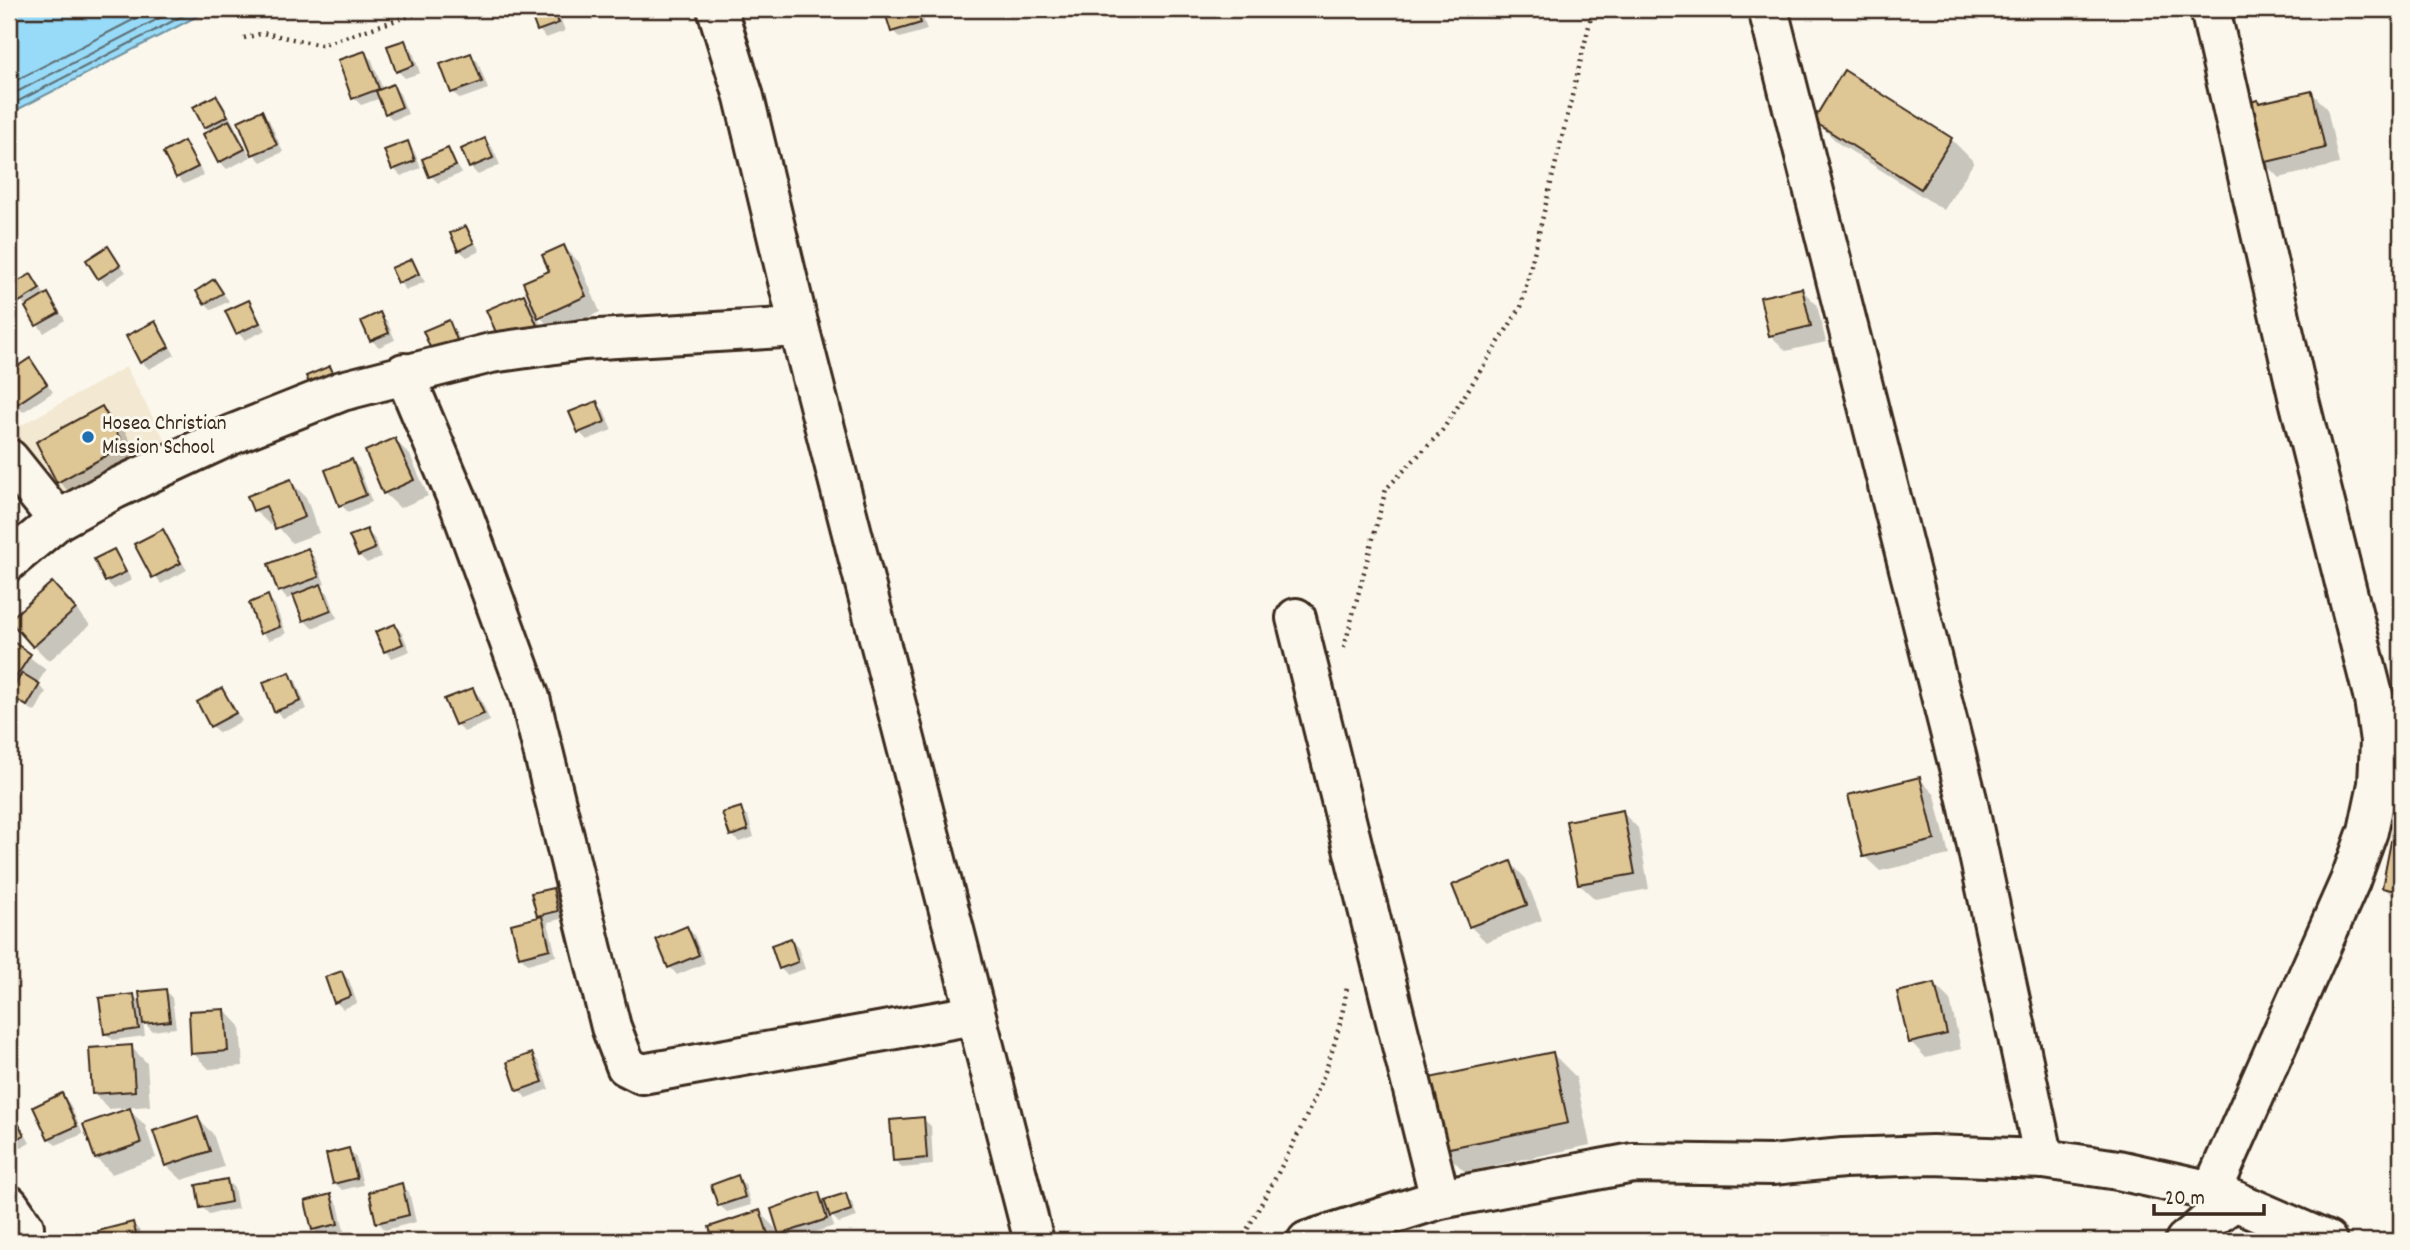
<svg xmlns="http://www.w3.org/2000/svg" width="2410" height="1250" viewBox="0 0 2410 1250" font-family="Dekko,sans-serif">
	<rect width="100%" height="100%" fill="#fbf7ec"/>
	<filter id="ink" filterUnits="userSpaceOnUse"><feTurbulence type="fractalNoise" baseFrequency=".0143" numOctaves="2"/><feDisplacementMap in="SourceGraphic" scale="14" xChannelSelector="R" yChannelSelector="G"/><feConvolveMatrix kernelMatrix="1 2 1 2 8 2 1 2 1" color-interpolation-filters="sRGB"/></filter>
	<g filter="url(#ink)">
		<path fill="#f3e8d2" d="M 126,367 L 166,442 L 49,506 L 9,432 Z"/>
		<path fill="#97dbf9" stroke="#7294a1" stroke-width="2" d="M 9,9 L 211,9 L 9,114 Z"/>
		<g fill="#0003">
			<path d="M 531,9 L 557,9 L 565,31 L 546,38 L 539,30 Z"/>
			<path d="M 886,9 L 920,9 L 927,30 L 900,38 L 893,31 Z"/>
			<path d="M 404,42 L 412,49 L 420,73 L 405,78 L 398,71 Z"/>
			<path d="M 364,53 L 372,60 L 383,90 L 393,86 L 400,94 L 408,114 L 393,120 L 386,113 L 381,98 L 361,105 L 354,98 Z"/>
			<path d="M 471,55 L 478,62 L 488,89 L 460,99 L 453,92 Z"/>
			<path d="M 2312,93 L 2327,108 L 2339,164 L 2279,178 L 2263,162 L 2261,105 Z"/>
			<path d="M 216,97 L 223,104 L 251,157 L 227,169 L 219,161 L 210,132 L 206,127 Z"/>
			<path d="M 261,112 L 269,120 L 283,152 L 261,162 L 254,154 Z"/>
			<path d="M 1815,120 L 1951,139 L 1974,162 L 1944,210 L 1838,143 Z"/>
			<path d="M 485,140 L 492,147 L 500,165 L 478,175 L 470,167 Z"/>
			<path d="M 407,143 L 414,151 L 421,168 L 401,176 L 394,169 Z"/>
			<path d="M 184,144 L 204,175 L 184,184 L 177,177 Z"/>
			<path d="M 447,150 L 462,173 L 438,183 L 431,176 Z"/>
			<path d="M 466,228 L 480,251 L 467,257 L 459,250 Z"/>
			<path d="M 564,247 L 579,262 L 600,312 L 555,332 L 535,312 L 544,332 L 509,348 L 524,296 L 536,308 Z"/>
			<path d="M 108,248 L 126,272 L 107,285 L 99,277 Z"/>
			<path d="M 412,261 L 425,282 L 406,290 L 399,282 Z"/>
			<path d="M 31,276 L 46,296 L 55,303 L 65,320 L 44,333 L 12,287 Z"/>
			<path d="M 214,281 L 229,301 L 212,310 L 205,303 Z"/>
			<path d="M 1802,290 L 1817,305 L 1826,342 L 1786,351 L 1771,336 Z"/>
			<path d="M 248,302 L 266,330 L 245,340 L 238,333 Z"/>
			<path d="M 379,314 L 387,321 L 395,340 L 379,347 L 371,340 Z"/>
			<path d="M 448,322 L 455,330 L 468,357 L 445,367 Z"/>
			<path d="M 155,323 L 175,355 L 149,369 L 142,362 Z"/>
			<path d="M 30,360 L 53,392 L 23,412 L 13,402 L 20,415 L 9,422 L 9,374 Z"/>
			<path d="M 596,403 L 604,410 L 612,430 L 587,440 L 579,432 Z"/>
			<path d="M 102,408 L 125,431 L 146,469 L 82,504 L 59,482 Z"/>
			<path d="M 395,440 L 410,455 L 428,496 L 400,508 L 384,493 Z"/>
			<path d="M 352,461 L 359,468 L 372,502 L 348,512 L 341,505 Z"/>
			<path d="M 290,481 L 306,497 L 319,533 L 292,543 L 275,523 L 270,525 L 254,510 Z"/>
			<path d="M 163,531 L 187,570 L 161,584 L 137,545 Z"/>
			<path d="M 366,531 L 374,538 L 381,557 L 367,563 L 359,555 Z"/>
			<path d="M 308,550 L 315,558 L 325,584 L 320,586 L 328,593 L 337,618 L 312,628 L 304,620 L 295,596 L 287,599 L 280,591 Z"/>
			<path d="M 114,551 L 132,580 L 114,589 L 106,581 Z"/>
			<path d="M 268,597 L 275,605 L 286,634 L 269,640 L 262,633 Z"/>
			<path d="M 67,599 L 90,625 L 49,661 L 34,646 Z"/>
			<path d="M 395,626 L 402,633 L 410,651 L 392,658 L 385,651 Z"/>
			<path d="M 9,641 L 46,670 L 37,684 L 46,692 L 35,712 L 14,698 L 9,707 L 9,696 L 12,694 L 9,692 Z"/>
			<path d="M 289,674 L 296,681 L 307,709 L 283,718 L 276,711 Z"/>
			<path d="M 222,690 L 242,721 L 219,733 L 212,726 Z"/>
			<path d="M 473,690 L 480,697 L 490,721 L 464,732 L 457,724 L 447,700 Z"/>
			<path d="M 9,740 L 14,745 L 9,755 Z"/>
			<path d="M 1920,779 L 1935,795 L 1949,855 L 1880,871 L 1864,856 Z"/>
			<path d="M 740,809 L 748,817 L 754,837 L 739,842 L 731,835 Z"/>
			<path d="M 1622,812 L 1638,828 L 1649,889 L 1595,899 L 1579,884 Z"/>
			<path d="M 2392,843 L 2401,845 L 2401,903 L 2383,887 Z"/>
			<path d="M 1511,863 L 1526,879 L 1542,920 L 1486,942 L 1470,926 Z"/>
			<path d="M 552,890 L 560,897 L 565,918 L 548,922 L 556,956 L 528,964 L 521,957 L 539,918 L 533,895 Z"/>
			<path d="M 687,928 L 694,935 L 705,963 L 677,975 L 670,967 L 658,940 Z"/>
			<path d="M 791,940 L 798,948 L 805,969 L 787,975 L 780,968 Z"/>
			<path d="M 342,973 L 349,980 L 357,1003 L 343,1009 L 336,1002 Z"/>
			<path d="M 1935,985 L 1950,1000 L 1961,1049 L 1926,1058 L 1911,1042 Z"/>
			<path d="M 165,990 L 172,998 L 176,1028 L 152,1031 L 143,1021 L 145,1036 L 113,1040 L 105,1033 L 133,995 L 143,1005 Z"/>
			<path d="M 225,1010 L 240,1026 L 243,1066 L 209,1069 L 193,1053 Z"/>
			<path d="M 131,1047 L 147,1063 L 150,1106 L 109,1109 L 93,1093 Z"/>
			<path d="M 1553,1054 L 1576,1077 L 1590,1145 L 1465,1172 L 1442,1149 Z"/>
			<path d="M 532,1055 L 539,1062 L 549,1089 L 526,1098 L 519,1090 Z"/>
			<path d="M 61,1096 L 69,1103 L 83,1134 L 56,1145 L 49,1138 Z"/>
			<path d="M 9,1104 L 30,1143 L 9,1154 Z"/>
			<path d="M 129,1110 L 145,1125 L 156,1158 L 112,1174 L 96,1158 Z"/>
			<path d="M 197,1118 L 213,1134 L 224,1167 L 182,1180 L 166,1165 Z"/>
			<path d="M 923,1119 L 931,1126 L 933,1165 L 902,1168 L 895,1160 Z"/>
			<path d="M 349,1150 L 356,1158 L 363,1185 L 342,1190 L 335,1183 Z"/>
			<path d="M 737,1177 L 745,1185 L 751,1205 L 727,1212 L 719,1205 Z"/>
			<path d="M 226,1180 L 234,1188 L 238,1209 L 209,1214 L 202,1207 Z"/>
			<path d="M 402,1185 L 409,1192 L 416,1222 L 385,1230 L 378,1222 Z"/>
			<path d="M 818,1194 L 825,1202 L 845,1195 L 852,1203 L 857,1217 L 839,1223 L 829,1213 L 834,1226 L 788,1241 L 775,1228 L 779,1241 L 715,1241 L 711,1228 L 759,1212 L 780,1233 Z"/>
			<path d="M 331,1196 L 338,1204 L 344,1231 L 321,1237 L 313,1229 Z"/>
			<path d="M 133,1224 L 140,1231 L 142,1241 L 103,1241 L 100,1232 Z"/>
		</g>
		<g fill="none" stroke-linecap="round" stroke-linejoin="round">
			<g stroke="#607176" stroke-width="2">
				<path d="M 9,84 L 154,9"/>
				<path d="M 9,96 L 177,9"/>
				<path d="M 9,106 L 196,9"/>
			</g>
		</g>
		<g fill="#dfc695" stroke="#3b2a1e" stroke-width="2">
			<path d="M 529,9 L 553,9 L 559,23 L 537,31 Z"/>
			<path d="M 884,9 L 916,9 L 921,23 L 891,32 Z"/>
			<path d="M 405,40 L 414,65 L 396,72 L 387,46 Z"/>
			<path d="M 365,51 L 379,89 L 352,99 L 338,60 Z"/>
			<path d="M 471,53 L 482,82 L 451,93 L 440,64 Z"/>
			<path d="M 1844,70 L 1952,138 L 1921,189 L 1813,121 Z"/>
			<path d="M 393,84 L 402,107 L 385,114 L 376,91 Z"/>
			<path d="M 2312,91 L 2325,148 L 2262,163 L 2233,106 L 2258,100 L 2259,103 Z"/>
			<path d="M 216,95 L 228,116 L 204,128 L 193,107 Z"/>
			<path d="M 262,110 L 277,145 L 252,155 L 238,121 Z"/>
			<path d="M 229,120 L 245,149 L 218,163 L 203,134 Z"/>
			<path d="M 485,138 L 493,158 L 469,168 L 461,149 Z"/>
			<path d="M 184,141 L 198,167 L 176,178 L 163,153 Z"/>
			<path d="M 408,141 L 415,161 L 392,170 L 384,150 Z"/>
			<path d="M 448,148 L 456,166 L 429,177 L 422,159 Z"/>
			<path d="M 466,226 L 474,243 L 458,251 L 450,233 Z"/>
			<path d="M 564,245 L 586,296 L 538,318 L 523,282 L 549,271 L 542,255 Z"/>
			<path d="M 108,246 L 120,265 L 98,279 L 86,260 Z"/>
			<path d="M 412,259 L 419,274 L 398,283 L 391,268 Z"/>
			<path d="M 31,274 L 40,289 L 19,302 L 10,286 Z"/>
			<path d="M 214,279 L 223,293 L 204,304 L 196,291 Z"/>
			<path d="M 1802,288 L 1811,326 L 1769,336 L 1760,297 Z"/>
			<path d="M 48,293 L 59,313 L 36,326 L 25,307 Z"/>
			<path d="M 524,294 L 537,325 L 500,341 L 486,310 Z"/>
			<path d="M 249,300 L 260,323 L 236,334 L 225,311 Z"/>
			<path d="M 380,312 L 389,333 L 370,341 L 361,321 Z"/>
			<path d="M 449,320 L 461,350 L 436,361 L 423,331 Z"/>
			<path d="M 155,321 L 169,347 L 140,363 L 126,336 Z"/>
			<path d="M 30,358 L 47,384 L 14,406 L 9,397 L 9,372 Z"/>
			<path d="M 330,366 L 338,384 L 314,394 L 306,376 Z"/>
			<path d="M 597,401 L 605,422 L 578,433 L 569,412 Z"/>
			<path d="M 102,406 L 124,446 L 57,483 L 36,442 Z"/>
			<path d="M 395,438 L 414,480 L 383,494 L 365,451 Z"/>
			<path d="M 352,459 L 366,495 L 339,506 L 325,470 Z"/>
			<path d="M 291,479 L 305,517 L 275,529 L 266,506 L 253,511 L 247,496 Z"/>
			<path d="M 163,529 L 181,563 L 152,578 L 134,544 Z"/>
			<path d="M 367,529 L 375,549 L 358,556 L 349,536 Z"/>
			<path d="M 308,548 L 319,577 L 278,592 L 268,564 Z"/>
			<path d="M 114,549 L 126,572 L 105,582 L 94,559 Z"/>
			<path d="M 52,582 L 76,609 L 33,647 L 9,620 Z"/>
			<path d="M 321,584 L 331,610 L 303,621 L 293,595 Z"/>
			<path d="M 268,595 L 280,627 L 260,634 L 249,603 Z"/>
			<path d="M 395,624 L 403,644 L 384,652 L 375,632 Z"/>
			<path d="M 9,639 L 31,654 L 9,688 Z"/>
			<path d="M 290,672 L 301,701 L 274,712 L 263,682 Z"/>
			<path d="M 22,673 L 40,684 L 27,706 L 9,695 Z"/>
			<path d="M 222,688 L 236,713 L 210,727 L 197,702 Z"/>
			<path d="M 473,688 L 484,714 L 455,725 L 444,699 Z"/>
			<path d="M 1920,777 L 1935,840 L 1863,857 L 1848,795 Z"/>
			<path d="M 741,807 L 748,830 L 730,836 L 722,813 Z"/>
			<path d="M 1623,810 L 1635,874 L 1578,884 L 1566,821 Z"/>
			<path d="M 2391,841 L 2401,843 L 2401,892 L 2382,888 Z"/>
			<path d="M 1511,861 L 1527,905 L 1469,927 L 1452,885 Z"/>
			<path d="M 553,888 L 558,911 L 537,916 L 531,893 Z"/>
			<path d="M 542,916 L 550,949 L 519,957 L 511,924 Z"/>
			<path d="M 687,926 L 699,955 L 668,968 L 656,939 Z"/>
			<path d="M 791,938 L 798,962 L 779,969 L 771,945 Z"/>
			<path d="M 342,971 L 351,996 L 334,1003 L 325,977 Z"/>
			<path d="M 1935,983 L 1947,1034 L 1909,1043 L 1897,992 Z"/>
			<path d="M 166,989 L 170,1021 L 143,1024 L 139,992 Z"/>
			<path d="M 134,994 L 139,1029 L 104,1034 L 99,998 Z"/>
			<path d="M 225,1009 L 228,1051 L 191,1054 L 189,1011 Z"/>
			<path d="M 132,1045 L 135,1091 L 92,1094 L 89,1048 Z"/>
			<path d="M 1553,1052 L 1568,1123 L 1440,1150 L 1425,1079 Z"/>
			<path d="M 532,1053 L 543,1082 L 517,1091 L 507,1062 Z"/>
			<path d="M 62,1093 L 77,1126 L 48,1139 L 33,1107 Z"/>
			<path d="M 9,1104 L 24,1135 L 9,1143 Z"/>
			<path d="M 130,1108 L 141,1143 L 95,1159 L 83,1124 Z"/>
			<path d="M 198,1116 L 210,1151 L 165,1166 L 153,1131 Z"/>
			<path d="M 924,1117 L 927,1158 L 893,1161 L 890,1120 Z"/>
			<path d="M 349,1148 L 357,1178 L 333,1184 L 326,1154 Z"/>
			<path d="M 738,1175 L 745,1197 L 718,1206 L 711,1185 Z"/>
			<path d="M 227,1179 L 231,1202 L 200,1208 L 196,1185 Z"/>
			<path d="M 402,1183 L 409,1215 L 376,1223 L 369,1192 Z"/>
			<path d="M 819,1192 L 827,1219 L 779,1235 L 771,1209 Z"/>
			<path d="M 846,1193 L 851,1210 L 830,1217 L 824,1200 Z"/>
			<path d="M 331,1194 L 338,1224 L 312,1230 L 305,1201 Z"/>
			<path d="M 760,1210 L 770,1240 L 713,1241 L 709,1227 Z"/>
			<path d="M 133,1222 L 138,1241 L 101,1241 L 98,1231 Z"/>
		</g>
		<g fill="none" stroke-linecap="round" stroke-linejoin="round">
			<defs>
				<g id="minor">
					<path d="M 717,9 L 744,97 L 799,327 L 1034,1241"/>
					<path d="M 1768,9 L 1967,799 L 2044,1159"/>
					<path d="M 2210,9 L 2298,396 L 2374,699 L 2380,741 L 2378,784 L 2368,831 L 2350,881 L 2212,1191"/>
					<path d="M 404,373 L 460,506 L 530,698 L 611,1027 L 626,1066 L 642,1074 L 974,1015"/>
					<path d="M 9,459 L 58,520"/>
					<path d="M 9,561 L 58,520 L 115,489 L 231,435 L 342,391 L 491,353 L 583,340 L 799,327"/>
					<path d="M 1296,618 L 1440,1199"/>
					<path d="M 9,1205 L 24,1227"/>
					<path d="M 1307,1241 L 1440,1199 L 1633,1163 L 1772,1165 L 1843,1158 L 1932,1155 L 2044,1159 L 2118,1170 L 2212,1191 L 2327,1241"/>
					<path d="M 2185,1241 C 2203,1228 2216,1211 2236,1201"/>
				</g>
			</defs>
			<use href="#minor" stroke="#3b2a1e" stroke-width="44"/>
			<g stroke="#3b2a1e" stroke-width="4.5" stroke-dasharray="2 5" stroke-linecap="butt">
				<path d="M 244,38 L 264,33 L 321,45 L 430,9"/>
				<path d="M 1344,648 L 1386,489 L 1442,431 L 1521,307 L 1593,9"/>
				<path d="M 1241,1241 C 1285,1159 1334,1080 1347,986"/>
			</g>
			<use href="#minor" stroke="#fbf7ec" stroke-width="38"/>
		</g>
	</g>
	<circle fill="#1f6fb2" stroke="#fbf7ec" stroke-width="2.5" cx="88" cy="437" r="7"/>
	<g text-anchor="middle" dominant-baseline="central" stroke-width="6" stroke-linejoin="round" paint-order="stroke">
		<g font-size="21" fill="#3b2a1e" stroke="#fbf7ec" text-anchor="start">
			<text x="102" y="425">Hosea Christian<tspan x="102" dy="24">Mission School</tspan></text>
		</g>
	</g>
	<rect width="2410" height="1250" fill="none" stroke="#fbf7ec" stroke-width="35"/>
	<rect x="18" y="18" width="2375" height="1215" fill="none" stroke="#3b2a1e" stroke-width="2.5" filter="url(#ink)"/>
	<path d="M2154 1204v10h110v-10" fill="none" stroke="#3b2a1e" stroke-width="3.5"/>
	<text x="2165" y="1204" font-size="21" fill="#3b2a1e" stroke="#fbf7ec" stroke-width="5" paint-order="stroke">20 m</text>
</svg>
